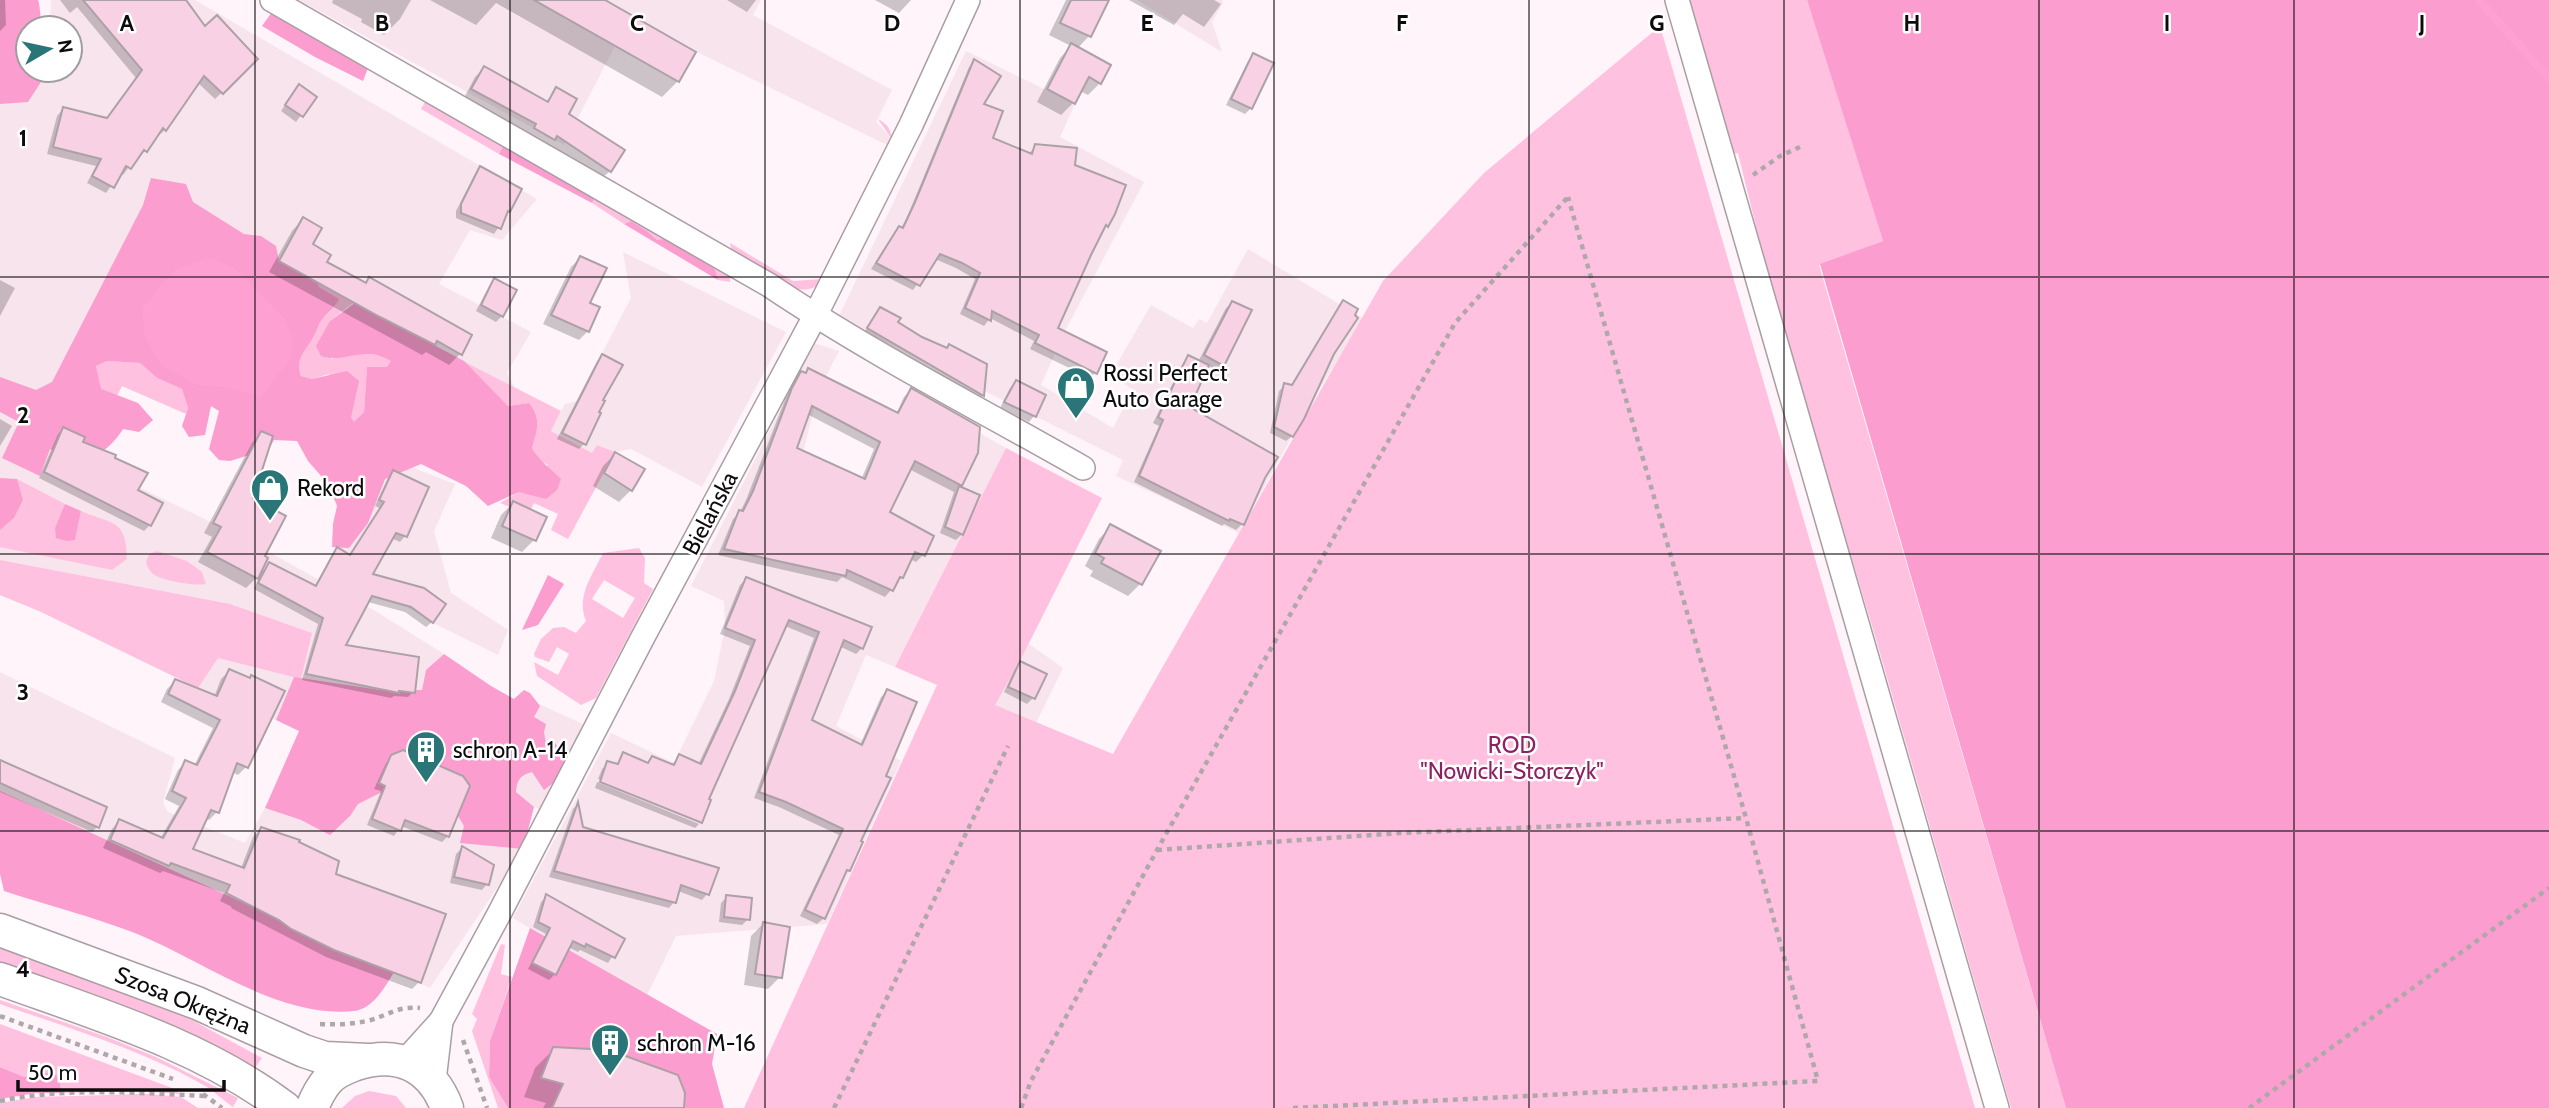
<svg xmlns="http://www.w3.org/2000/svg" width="2549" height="1108" viewBox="0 0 2549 1108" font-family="Cabin,sans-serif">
	<rect width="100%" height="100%" fill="#fef4f9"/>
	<g fill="#f8e4ed">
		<path d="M 0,0 L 28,70 L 37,75 L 49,74 L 50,70 L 70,70 L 70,28 L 50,28 L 51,0 L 195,0 L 537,199 L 502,240 L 470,230 L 439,284 L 531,332 L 507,373 L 515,388 L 143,205 L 37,431 L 126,481 L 240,536 L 377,612 L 444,654 L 426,670 L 421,696 L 294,677 L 276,720 L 193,686 L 39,611 L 0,595 Z"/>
		<path d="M 299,0 L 761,0 L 753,15 L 892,90 L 876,122 L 891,138 L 887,145 L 697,52 L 679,82 L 615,46 L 564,145 Z"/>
		<path d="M 1137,0 L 1222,0 L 1223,3 L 1212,22 L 1222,52 Z"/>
		<path d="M 966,51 L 1075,104 L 1060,137 L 1144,182 L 1066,329 L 1041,385 L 1113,428 L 1133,390 L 1111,374 L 1151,305 L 1193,328 L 1199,319 L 1207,323 L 1248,249 L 1364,319 L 1307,409 L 1239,533 L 1116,476 L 1123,460 L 838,318 Z"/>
		<path d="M 623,252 L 786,332 L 702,487 L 631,449 L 615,452 L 597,445 L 592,454 L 551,431 L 565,404 L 577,401 L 631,298 Z"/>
		<path d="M 814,343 L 839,351 L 818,392 L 798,474 L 875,502 L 917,398 L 1006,448 L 895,667 L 866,655 L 836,726 L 901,761 L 827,924 L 676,936 L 647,995 L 610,977 L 513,918 L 611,733 L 674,763 L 714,681 L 725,628 L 724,601 L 691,586 Z"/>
		<path d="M 391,454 L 406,465 L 455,484 L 434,531 L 451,593 L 508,630 L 498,655 L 433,623 L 404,605 L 392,602 L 367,585 L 337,547 Z"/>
		<path d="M 1029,644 L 1063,668 L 1036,723 L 993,707 Z"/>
		<path d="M 0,672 L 175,758 L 163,803 L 168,812 L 245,843 L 265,808 L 300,820 L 341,710 L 523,849 L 430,988 L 0,791 Z"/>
		<path d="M 532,701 L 583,724 L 543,811 L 511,796 Z"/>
	</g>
	<g fill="#ffc1df" fill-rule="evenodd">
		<path d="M 1685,0 L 1807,0 L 1883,241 L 1819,265 L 2066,1108 L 2011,1108 L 1873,629 L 1774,300 L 1738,153 L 1728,155 Z"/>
		<path d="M 1660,26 L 1975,1108 L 744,1108 L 937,685 L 895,667 L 1006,448 L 1102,498 L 1020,661 L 995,705 L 1113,754 L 1383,281 L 1484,173 Z"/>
		<path d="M 425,102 L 504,144 L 499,154 L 421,109 Z"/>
		<path d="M 878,119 C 890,126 892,131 892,145 L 823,281 C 799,307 756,267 732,253 L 730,243 L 793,281 L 822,279 L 891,138 Z"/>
		<path d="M 595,197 L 722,268 L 730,277 L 730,282 L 718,280 L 715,269 L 657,240 L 647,231 L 631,221 L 624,224 L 592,203 Z"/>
		<path d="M 317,281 L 355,301 L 330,321 L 331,359 C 350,353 374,350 392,361 L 387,367 L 367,367 L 364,412 L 354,423 L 329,374 L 312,379 L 301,376 C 294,359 307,350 314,336 C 317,331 318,325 321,321 C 328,311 333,311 338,299 L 319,287 Z"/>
		<path d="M 461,360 L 561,411 L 551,431 L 592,453 L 597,445 L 615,452 L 568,539 L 551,530 L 558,514 L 534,503 L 531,509 L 510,507 L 500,503 L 519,492 L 548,465 L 539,460 L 532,448 C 537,431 542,417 529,403 L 508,406 Z"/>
		<path d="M 107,361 L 140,363 L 157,378 L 182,389 L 188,408 L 186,414 L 122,386 L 115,400 L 100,389 L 96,366 Z"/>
		<path d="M 17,479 L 65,504 L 55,528 L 75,540 L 81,511 C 114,525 126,519 127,559 L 112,570 L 0,547 L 0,530 L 14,518 L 23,500 Z"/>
		<path d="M 639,548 L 645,558 L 644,583 L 653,589 L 596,698 L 581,705 L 537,676 L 534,662 L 558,675 L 569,654 L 557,647 L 549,662 L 535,657 L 534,654 L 541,639 L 553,628 L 564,627 L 576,633 L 586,621 C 576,596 592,576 603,553 ZM 604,580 L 635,598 L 623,618 L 592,599 Z"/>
		<path d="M 157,551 L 187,561 L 202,572 L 206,584 C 195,586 158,581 151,572 C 148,569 147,565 146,562 L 149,554 Z"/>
		<path d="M 0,560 L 230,604 L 312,633 L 301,679 L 218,658 L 198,688 L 39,611 L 0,595 Z"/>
		<path d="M 501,944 L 505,945 L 501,974 L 512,977 L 490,1041 L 489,1077 L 508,1108 L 498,1108 L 472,1031 L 477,1019 L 472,1014 Z"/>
		<path d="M 0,946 L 149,1001 L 192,1020 L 262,1058 L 252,1072 L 0,965 Z"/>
		<path d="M 0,1000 L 107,1037 L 156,1057 L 238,1098 L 233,1107 C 224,1101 216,1093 207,1087 C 148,1052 66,1027 0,1004 Z"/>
		<path d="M 0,1024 L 172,1088 L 181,1094 L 141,1091 L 61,1093 L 60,1082 L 40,1072 L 24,1077 L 0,1067 Z"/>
		<path d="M 369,1091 L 396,1096 L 406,1108 L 342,1108 L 355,1096 Z"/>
		<path d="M 146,1094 L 181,1097 L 198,1108 L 0,1108 L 0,1103 L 36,1097 Z"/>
	</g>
	<g fill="#fb9dce">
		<path d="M 0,0 L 38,0 L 39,3 L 42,28 L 28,28 L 28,70 L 41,70 L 41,82 L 28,102 L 0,104 Z"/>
		<path d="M 1807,0 L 2549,0 L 2549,1108 L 2066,1108 L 1820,264 L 1883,241 Z"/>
		<path d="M 272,12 L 368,68 L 363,81 L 315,57 L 262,26 Z"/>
		<path d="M 504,144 L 595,197 L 592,203 L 499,154 Z"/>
		<path d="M 151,178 L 186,184 L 193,202 L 244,234 L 261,236 L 276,246 L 279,261 L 317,281 L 319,287 L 339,299 C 334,309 327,312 321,321 C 318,325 317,331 314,336 C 307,350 294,359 301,376 L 312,379 L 347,371 L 359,381 L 351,417 L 354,422 L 364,412 L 367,367 L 387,367 L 391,361 C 364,344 344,364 321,356 L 316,346 L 330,321 L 355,303 L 464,361 L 508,406 L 529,403 C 542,418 537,431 532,448 C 539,461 550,468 561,479 L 557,490 L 546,499 L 519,492 L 488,506 L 466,486 L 421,464 L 385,479 L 368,523 L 349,548 L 332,547 L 333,524 L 337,506 L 329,485 L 308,461 L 297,441 L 274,440 L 269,449 L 230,461 L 219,460 L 209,449 L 219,411 L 211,406 L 205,435 L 189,437 L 182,426 L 188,408 L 182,389 L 157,378 L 140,363 L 107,361 L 96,366 L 101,389 L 138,403 L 153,420 L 139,432 L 123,429 C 113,445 97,460 77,459 C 68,459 58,452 50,449 L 40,476 L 2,458 L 19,422 L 0,412 L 0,377 L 36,390 L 52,382 L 143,205 Z"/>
		<path d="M 631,221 L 647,231 L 657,240 L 666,239 L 715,269 L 718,280 L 624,224 Z"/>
		<path d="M 0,478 L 17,479 L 23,500 L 14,518 L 0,530 Z"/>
		<path d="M 65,504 L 81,511 L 75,540 L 67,541 L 56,538 L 55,528 Z"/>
		<path d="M 548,575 L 564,584 L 538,625 L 522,630 Z"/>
		<path d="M 444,654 L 491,686 L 514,699 L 524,690 L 530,693 L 540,706 L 534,717 L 546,724 L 544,732 L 546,744 L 555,743 L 566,759 L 556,781 L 544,790 L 532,772 C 520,775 517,780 516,792 L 534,807 L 523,849 L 460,843 L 464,826 L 458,816 L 390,788 L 358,804 L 350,816 L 330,835 L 301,820 L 265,808 L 299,731 L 276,720 L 294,677 L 381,690 L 422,690 L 426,670 Z"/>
		<path d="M 0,791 L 394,972 C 385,987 373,1009 354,1011 C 279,1019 202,960 135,933 C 93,917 47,905 4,891 L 0,874 Z"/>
		<path d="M 530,928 L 717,1034 L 712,1064 L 724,1108 L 508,1108 L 489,1077 L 490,1041 Z"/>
		<path d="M 0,1067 L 24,1077 L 40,1072 L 56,1075 L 60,1082 L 61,1093 L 35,1093 L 0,1099 Z"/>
	</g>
	<path fill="#fea0d1" d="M 209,257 L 236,269 L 285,319 L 293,343 L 291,358 L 261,397 L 225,387 L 197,385 L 161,365 L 145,337 L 142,308 L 175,270 Z"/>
	<g fill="#0003" fill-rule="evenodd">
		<path d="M 0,0 L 5,0 L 6,25 L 0,31 Z"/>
		<path d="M 60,0 L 174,0 L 205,29 L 256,59 L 215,99 L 197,82 L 165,130 L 158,136 L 156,135 L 146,151 L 137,156 L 123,175 L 120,173 L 106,193 L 87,183 L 96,166 L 47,154 L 57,116 L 63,109 L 106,120 L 136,78 L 77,7 L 70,13 Z"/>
		<path d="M 333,0 L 411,0 L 400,19 L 384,35 L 361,22 L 362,19 L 332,3 Z"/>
		<path d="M 430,0 L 601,0 L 678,81 L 662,97 L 496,3 L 476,25 Z"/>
		<path d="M 727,0 L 756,0 L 747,12 Z"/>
		<path d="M 875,0 L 911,0 L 899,13 Z"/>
		<path d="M 1066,0 L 1107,0 L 1089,36 L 1077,49 L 1100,83 L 1088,95 L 1080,91 L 1073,103 L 1061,115 L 1037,102 L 1060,58 L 1071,46 L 1049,35 Z"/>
		<path d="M 1129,0 L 1214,0 L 1221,4 L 1204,27 L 1183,14 L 1174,25 Z"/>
		<path d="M 1253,55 L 1251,108 L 1245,114 L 1226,105 L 1248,61 Z"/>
		<path d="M 975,62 L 991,139 L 1029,154 L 1036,145 L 1073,166 L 1107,226 L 1100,232 L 1055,329 L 1095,373 L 1090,378 L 1030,349 L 1034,341 L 990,318 L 984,326 L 960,314 L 975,279 L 956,268 L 935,259 L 913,290 L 871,269 L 894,233 L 901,229 L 910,210 L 969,67 Z"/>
		<path d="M 484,69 L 545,103 L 556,90 L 566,115 L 610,171 L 601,179 L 548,144 L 545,147 L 527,137 L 529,134 L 464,98 L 475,77 Z"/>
		<path d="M 294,92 L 314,97 L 296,122 L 281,111 Z"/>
		<path d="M 480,168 L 509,211 L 494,234 L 456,218 L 456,211 L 475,174 Z"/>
		<path d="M 303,219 L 310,245 L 325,262 L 364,284 L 369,279 L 460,354 L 449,365 L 426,352 L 422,355 L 269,272 L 292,231 Z"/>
		<path d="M 580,258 L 588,331 L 579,340 L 543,324 L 571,267 Z"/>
		<path d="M 0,280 L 15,288 L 0,316 Z"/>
		<path d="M 495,280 L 502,316 L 496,322 L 476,311 L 489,286 Z"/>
		<path d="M 1343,302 L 1319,379 L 1292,436 L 1286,441 L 1270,433 L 1279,391 L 1285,385 L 1291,387 L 1338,308 Z"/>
		<path d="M 1232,303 L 1223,365 L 1217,371 L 1207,365 L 1188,407 L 1263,477 L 1242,524 L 1236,530 L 1224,524 L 1222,526 L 1134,482 L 1159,426 L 1153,423 L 1183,363 L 1189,357 L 1198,362 L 1226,308 Z"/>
		<path d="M 880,309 L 896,323 L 945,350 L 949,346 L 985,365 L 982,396 L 977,401 L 863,334 Z"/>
		<path d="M 603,356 L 584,444 L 579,449 L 557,439 L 597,361 Z"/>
		<path d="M 808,370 L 896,414 L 904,397 L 911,390 L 961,485 L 958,487 L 978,496 L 962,534 L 956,540 L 940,533 L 954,492 L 909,469 L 887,513 L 932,537 L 923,555 L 916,562 L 910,559 L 902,577 L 885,597 L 842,577 L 837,582 L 718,555 L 733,519 L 740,512 L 746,500 L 786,397 L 795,380 ZM 807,414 L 874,449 L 861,480 L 795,448 Z"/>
		<path d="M 1016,382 L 1034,416 L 1029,422 L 1000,408 L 1010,388 Z"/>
		<path d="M 0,419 L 12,426 L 0,446 Z"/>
		<path d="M 64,429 L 135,491 L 150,525 L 144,531 L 39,478 L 58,434 Z"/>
		<path d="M 261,433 L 251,499 L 262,557 L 258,576 L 269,564 L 314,587 L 332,555 L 337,550 L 349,556 L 380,508 L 375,506 L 388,478 L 394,472 L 405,536 L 400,542 L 391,538 L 370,575 L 432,622 L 426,627 L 405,612 L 368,602 L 343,646 L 413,692 L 408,697 L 394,696 L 391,698 L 302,680 L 318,624 L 254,589 L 261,573 L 246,588 L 198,562 L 212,537 L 204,533 L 252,443 Z"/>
		<path d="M 615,454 L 631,490 L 619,502 L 593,486 L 603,466 Z"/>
		<path d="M 513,503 L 534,540 L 522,552 L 491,538 L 501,515 Z"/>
		<path d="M 1111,526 L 1140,584 L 1128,596 L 1090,576 L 1093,571 L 1085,566 L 1099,539 Z"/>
		<path d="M 746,579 L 862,648 L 856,654 L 839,646 L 810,721 L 860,745 L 881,697 L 887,691 L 859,842 L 848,870 L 842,877 L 824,918 L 817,924 L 800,916 L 839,835 L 779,807 L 754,798 L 814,638 L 785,626 L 707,800 L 709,801 L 700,823 L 700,821 L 598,779 L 602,769 L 608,763 L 616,765 L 624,755 L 645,764 L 652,758 L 671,766 L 679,756 L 698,765 L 729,699 L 750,646 L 720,634 L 740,585 Z"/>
		<path d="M 1021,663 L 1033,698 L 1027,704 L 1004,692 L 1015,669 Z"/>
		<path d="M 229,671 L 246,767 L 238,775 L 232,772 L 217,812 L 209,820 L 205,818 L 191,850 L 241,868 L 253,837 L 261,829 L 333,875 L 419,982 L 412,989 L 326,957 L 231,908 L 232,907 L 220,901 L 224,893 L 163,871 L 160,873 L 103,848 L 112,829 L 119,821 L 160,839 L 179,806 L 165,799 L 178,770 L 186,762 L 194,766 L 213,728 L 161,702 L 167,689 L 175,681 L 214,697 L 221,679 Z"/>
		<path d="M 392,757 L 448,836 L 442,842 L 401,826 L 394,836 L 367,825 L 381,791 L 374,789 L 386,763 Z"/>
		<path d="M 0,760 L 105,808 L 97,827 L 92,832 L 0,792 Z"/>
		<path d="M 597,782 L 699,824 L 695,828 L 595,788 Z"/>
		<path d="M 577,805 L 581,828 L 707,894 L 702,900 L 678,891 L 674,902 L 669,908 L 549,877 L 573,809 Z"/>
		<path d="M 462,848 L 487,884 L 482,890 L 450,883 L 456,854 Z"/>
		<path d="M 547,896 L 623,939 L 608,963 L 580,950 L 578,952 L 568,947 L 555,974 L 549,980 L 528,969 L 546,934 L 533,927 L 541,902 Z"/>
		<path d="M 727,897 L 748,919 L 742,925 L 719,922 L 721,903 Z"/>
		<path d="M 763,924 L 780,977 L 768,989 L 744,985 L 751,936 Z"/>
		<path d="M 554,1049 L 681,1108 L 543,1108 L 546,1103 L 524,1097 L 535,1068 Z"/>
	</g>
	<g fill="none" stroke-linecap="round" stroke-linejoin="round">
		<path stroke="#fea0d1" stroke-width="8" d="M 2479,0 L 2549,78"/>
	</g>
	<g fill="#f9d1e4" stroke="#aca1a6" stroke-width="2" fill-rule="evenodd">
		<path d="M 83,0 L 186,0 L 205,26 L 217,15 L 258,59 L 223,94 L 204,76 L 166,131 L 163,128 L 147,152 L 144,150 L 131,169 L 126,166 L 114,188 L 92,176 L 101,159 L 53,147 L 63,107 L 107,118 L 142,70 Z"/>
		<path d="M 534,0 L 605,0 L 696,52 L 679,82 Z"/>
		<path d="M 1071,0 L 1109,0 L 1091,37 L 1060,23 Z"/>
		<path d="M 1071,43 L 1111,65 L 1101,84 L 1089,77 L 1075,104 L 1047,89 Z"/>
		<path d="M 1253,53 L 1274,63 L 1252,109 L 1231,99 Z"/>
		<path d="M 974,59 L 1001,76 L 984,104 L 1003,111 L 993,138 L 1032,154 L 1035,144 L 1077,148 L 1075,165 L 1126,185 L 1115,214 L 1108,227 L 1106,225 L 1091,255 L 1058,328 L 1107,352 L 1097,374 L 1035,343 L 1039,335 L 992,311 L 991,321 L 965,308 L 980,273 L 962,263 L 940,254 L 920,286 L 876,263 L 899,226 L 903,228 L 915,202 Z"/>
		<path d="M 484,66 L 548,102 L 556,87 L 577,99 L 569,114 L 625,150 L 611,172 L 557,136 L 555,140 L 534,128 L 536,124 L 471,89 Z"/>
		<path d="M 299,84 L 317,97 L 303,117 L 285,105 Z"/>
		<path d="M 480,166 L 522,189 L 510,212 L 508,211 L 501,229 L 461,213 L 461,204 Z"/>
		<path d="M 303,217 L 322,228 L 313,244 L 331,255 L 327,262 L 366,283 L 369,277 L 472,335 L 462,355 L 437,341 L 435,345 L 380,317 L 279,261 Z"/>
		<path d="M 580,256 L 607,268 L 590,303 L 600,307 L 589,332 L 551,315 Z"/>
		<path d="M 494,278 L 517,290 L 503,317 L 481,305 Z"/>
		<path d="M 1343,300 L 1358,309 L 1355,315 L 1358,318 L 1334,354 L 1304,419 L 1293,437 L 1274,427 L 1284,383 L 1292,385 Z"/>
		<path d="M 1232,301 L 1252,310 L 1224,366 L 1204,355 Z"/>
		<path d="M 880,307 L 901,318 L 898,322 L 922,337 L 947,348 L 949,344 L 987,364 L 984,396 L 867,328 Z"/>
		<path d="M 602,354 L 623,365 L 603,400 L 605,401 L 599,412 L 601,413 L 586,445 L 562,433 Z"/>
		<path d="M 1188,355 L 1209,365 L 1190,407 L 1278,457 L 1265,478 L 1244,525 L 1230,519 L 1229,521 L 1139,476 L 1163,420 L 1158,417 Z"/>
		<path d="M 808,368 L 898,413 L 911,388 L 980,427 L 978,453 L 962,486 L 915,461 L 890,512 L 934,536 L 925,556 L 915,552 L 903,578 L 900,577 L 893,591 L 847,570 L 846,576 L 724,549 L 739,510 L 743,511 L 753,491 L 792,388 L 801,371 L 806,373 ZM 812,406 L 880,442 L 865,479 L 797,448 Z"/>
		<path d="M 1016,380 L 1046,395 L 1036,417 L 1004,402 Z"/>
		<path d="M 63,427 L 85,437 L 83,442 L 116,455 L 115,458 L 148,473 L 138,490 L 163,503 L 151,526 L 44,472 Z"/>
		<path d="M 261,431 L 273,436 L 253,498 L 286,516 L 265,556 L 268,558 L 258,579 L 207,552 L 221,527 L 213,523 Z"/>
		<path d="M 615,452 L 645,469 L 632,491 L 604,473 Z"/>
		<path d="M 393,470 L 429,487 L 407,537 L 396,533 L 373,574 L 424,588 L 446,604 L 433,623 L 411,607 L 372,596 L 346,645 L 419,657 L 415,693 L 399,691 L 399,693 L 306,674 L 323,618 L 258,583 L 269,562 L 316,586 L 337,547 L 350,555 L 384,502 L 379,500 Z"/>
		<path d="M 959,486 L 980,495 L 963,535 L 945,527 Z"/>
		<path d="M 513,501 L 547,517 L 536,541 L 502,526 Z"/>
		<path d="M 1110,524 L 1161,551 L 1142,585 L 1101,563 L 1104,558 L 1095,553 Z"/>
		<path d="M 746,577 L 872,627 L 863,649 L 844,640 L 812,720 L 862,745 L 887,689 L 917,702 L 886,776 L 891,778 L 861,841 L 863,842 L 850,871 L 847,870 L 825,919 L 805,910 L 843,829 L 786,802 L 759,792 L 819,632 L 789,620 L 722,770 L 709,799 L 711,800 L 702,823 L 600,782 L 607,761 L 618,764 L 623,752 L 648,763 L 652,756 L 674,765 L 679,754 L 701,764 L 735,691 L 755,640 L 725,628 Z"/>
		<path d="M 1020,661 L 1047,674 L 1035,699 L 1008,687 Z"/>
		<path d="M 229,669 L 250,678 L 251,675 L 285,691 L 248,768 L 237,763 L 219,813 L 211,810 L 193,849 L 244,868 L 261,827 L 300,840 L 299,842 L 339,861 L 336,874 L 446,914 L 421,983 L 334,950 L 291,929 L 279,920 L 226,893 L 230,885 L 171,863 L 169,866 L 110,840 L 119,819 L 163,838 L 186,798 L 172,791 L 185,760 L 197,765 L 220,720 L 168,694 L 175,679 L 217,696 Z"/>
		<path d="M 403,750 L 463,776 L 470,786 L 449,837 L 405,820 L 401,831 L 372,819 L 385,786 L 379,783 L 391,755 Z"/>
		<path d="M 0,760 L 107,807 L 99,828 L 0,783 Z"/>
		<path d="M 578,802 L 583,827 L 719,868 L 709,895 L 681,885 L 676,903 L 554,871 Z"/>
		<path d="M 462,846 L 494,865 L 489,885 L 454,877 Z"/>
		<path d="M 546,894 L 625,939 L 615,958 L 586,944 L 585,947 L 573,941 L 556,975 L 532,963 L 550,928 L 538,922 Z"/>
		<path d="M 726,895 L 752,898 L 750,920 L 724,917 Z"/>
		<path d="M 763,922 L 790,927 L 782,978 L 755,974 Z"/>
		<path d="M 553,1047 L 609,1050 L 678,1075 L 685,1093 L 684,1108 L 552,1108 L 563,1084 L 541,1078 Z"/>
	</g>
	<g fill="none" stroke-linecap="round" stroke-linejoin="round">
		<defs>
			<g id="street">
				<path d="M 272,0 L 769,285 C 870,353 978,408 1083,468"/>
				<path d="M 1677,0 L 1997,1108"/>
				<path d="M 404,1062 L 441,1021 L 499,914 L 643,637 L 815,316 L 911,125 L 968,0"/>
				<path d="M 434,1081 L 441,1021"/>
			</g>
			<g id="secondary">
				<path d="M 0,930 L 197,1003 L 304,1051 L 325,1058 L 368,1060"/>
				<path d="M 0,979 C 97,1014 202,1045 285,1108"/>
				<path d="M 312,1108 C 316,1098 321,1088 328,1080 C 336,1071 346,1068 356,1064 C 399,1050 432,1067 447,1108"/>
			</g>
		</defs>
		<use href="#street" stroke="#a99ea3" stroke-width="26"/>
		<use href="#secondary" stroke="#a99ea3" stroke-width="35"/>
		<g stroke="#afa8ab" stroke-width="4.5" stroke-dasharray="5 5" stroke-linecap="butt">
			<path d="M 1753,175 L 1780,156 L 1800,147"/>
			<path d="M 1157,850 L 1401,833 L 1746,818"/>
			<path d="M 0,1016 L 173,1079"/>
			<path d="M 320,1024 C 338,1025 354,1024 371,1020 C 390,1014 399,1006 420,1008"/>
			<path d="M 463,1040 L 487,1108"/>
			<path d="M 203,1094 L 222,1108"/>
			<path d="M 0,1101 C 66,1087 138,1093 206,1096"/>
			<path d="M 834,1108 L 1008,746"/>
			<path d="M 1021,1108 L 1031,1081 L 1157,850 L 1455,323 L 1567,198"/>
			<path d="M 1293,1108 L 1818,1081 L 1746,818 L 1568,197"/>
			<path d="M 2249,1108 L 2549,888"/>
		</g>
		<use href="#street" stroke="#fff" stroke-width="23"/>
		<use href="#secondary" stroke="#fff" stroke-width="32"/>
	</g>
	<path fill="none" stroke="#0e0b0c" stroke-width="2" stroke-opacity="0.55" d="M 255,0 L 255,1108M 510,0 L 510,1108M 765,0 L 765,1108M 1020,0 L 1020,1108M 1274,0 L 1274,1108M 1529,0 L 1529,1108M 1784,0 L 1784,1108M 2039,0 L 2039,1108M 2294,0 L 2294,1108M 0,277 L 2549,277M 0,554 L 2549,554M 0,831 L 2549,831"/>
	<defs>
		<symbol id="shop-pin" viewBox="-11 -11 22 30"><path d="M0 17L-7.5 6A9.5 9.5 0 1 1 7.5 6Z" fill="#2a7577" stroke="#fff"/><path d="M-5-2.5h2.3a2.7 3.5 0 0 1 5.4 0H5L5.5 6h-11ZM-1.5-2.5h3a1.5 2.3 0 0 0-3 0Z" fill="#fff"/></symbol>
		<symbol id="building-pin" viewBox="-11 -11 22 30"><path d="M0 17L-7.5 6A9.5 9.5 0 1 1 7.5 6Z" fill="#2a7577" stroke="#fff"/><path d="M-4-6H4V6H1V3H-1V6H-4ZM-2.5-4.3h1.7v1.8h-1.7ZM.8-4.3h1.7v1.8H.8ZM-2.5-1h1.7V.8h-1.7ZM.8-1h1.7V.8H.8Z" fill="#fff"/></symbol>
	</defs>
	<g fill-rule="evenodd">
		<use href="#shop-pin" x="1054" y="364" width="44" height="60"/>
		<use href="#shop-pin" x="248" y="466" width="44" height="60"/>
		<use href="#building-pin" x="404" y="728" width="44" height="60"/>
		<use href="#building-pin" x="588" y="1021" width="44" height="60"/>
	</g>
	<g text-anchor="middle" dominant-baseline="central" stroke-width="5" stroke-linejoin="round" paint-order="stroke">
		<g font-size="23" fill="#0e0b0c" stroke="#fff" text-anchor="start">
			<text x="1103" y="373">Rossi Perfect<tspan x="1103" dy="26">Auto Garage</tspan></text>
			<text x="297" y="488">Rekord</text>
			<text x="453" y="750">schron A-14</text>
			<text x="637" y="1043">schron M-16</text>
		</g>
		<g font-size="23" fill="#0e0b0c" stroke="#fff">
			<text transform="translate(710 513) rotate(-62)">Bielańska</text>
			<text transform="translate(183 1000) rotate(22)">Szosa Okrężna</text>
		</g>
		<g font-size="23" fill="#8d2263" stroke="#fff">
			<text x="1512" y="745">ROD<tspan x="1512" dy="26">"Nowicki-Storczyk"</tspan></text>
		</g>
	</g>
	<g font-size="23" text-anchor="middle" font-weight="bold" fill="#0e0b0c" stroke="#fff" stroke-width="5" stroke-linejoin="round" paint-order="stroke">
		<text x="127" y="31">A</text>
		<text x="382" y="31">B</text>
		<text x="637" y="31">C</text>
		<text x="892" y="31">D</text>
		<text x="1147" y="31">E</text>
		<text x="1402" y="31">F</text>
		<text x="1657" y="31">G</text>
		<text x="1912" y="31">H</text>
		<text x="2167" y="31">I</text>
		<text x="2422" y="31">J</text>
		<text x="23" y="146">1</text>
		<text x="23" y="423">2</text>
		<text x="23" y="700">3</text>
		<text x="23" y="977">4</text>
	</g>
	<g transform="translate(49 49) rotate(81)"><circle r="33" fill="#ffffff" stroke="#9f9d9e" stroke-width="2"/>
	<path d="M0-5L12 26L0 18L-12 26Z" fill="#2a7577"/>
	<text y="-10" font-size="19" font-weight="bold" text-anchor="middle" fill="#0e0b0c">N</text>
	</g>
	<path d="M18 1080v10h206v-10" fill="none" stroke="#0e0b0c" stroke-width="3.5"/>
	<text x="28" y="1080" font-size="21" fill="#0e0b0c" stroke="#ffffff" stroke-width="5" paint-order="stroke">50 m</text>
</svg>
